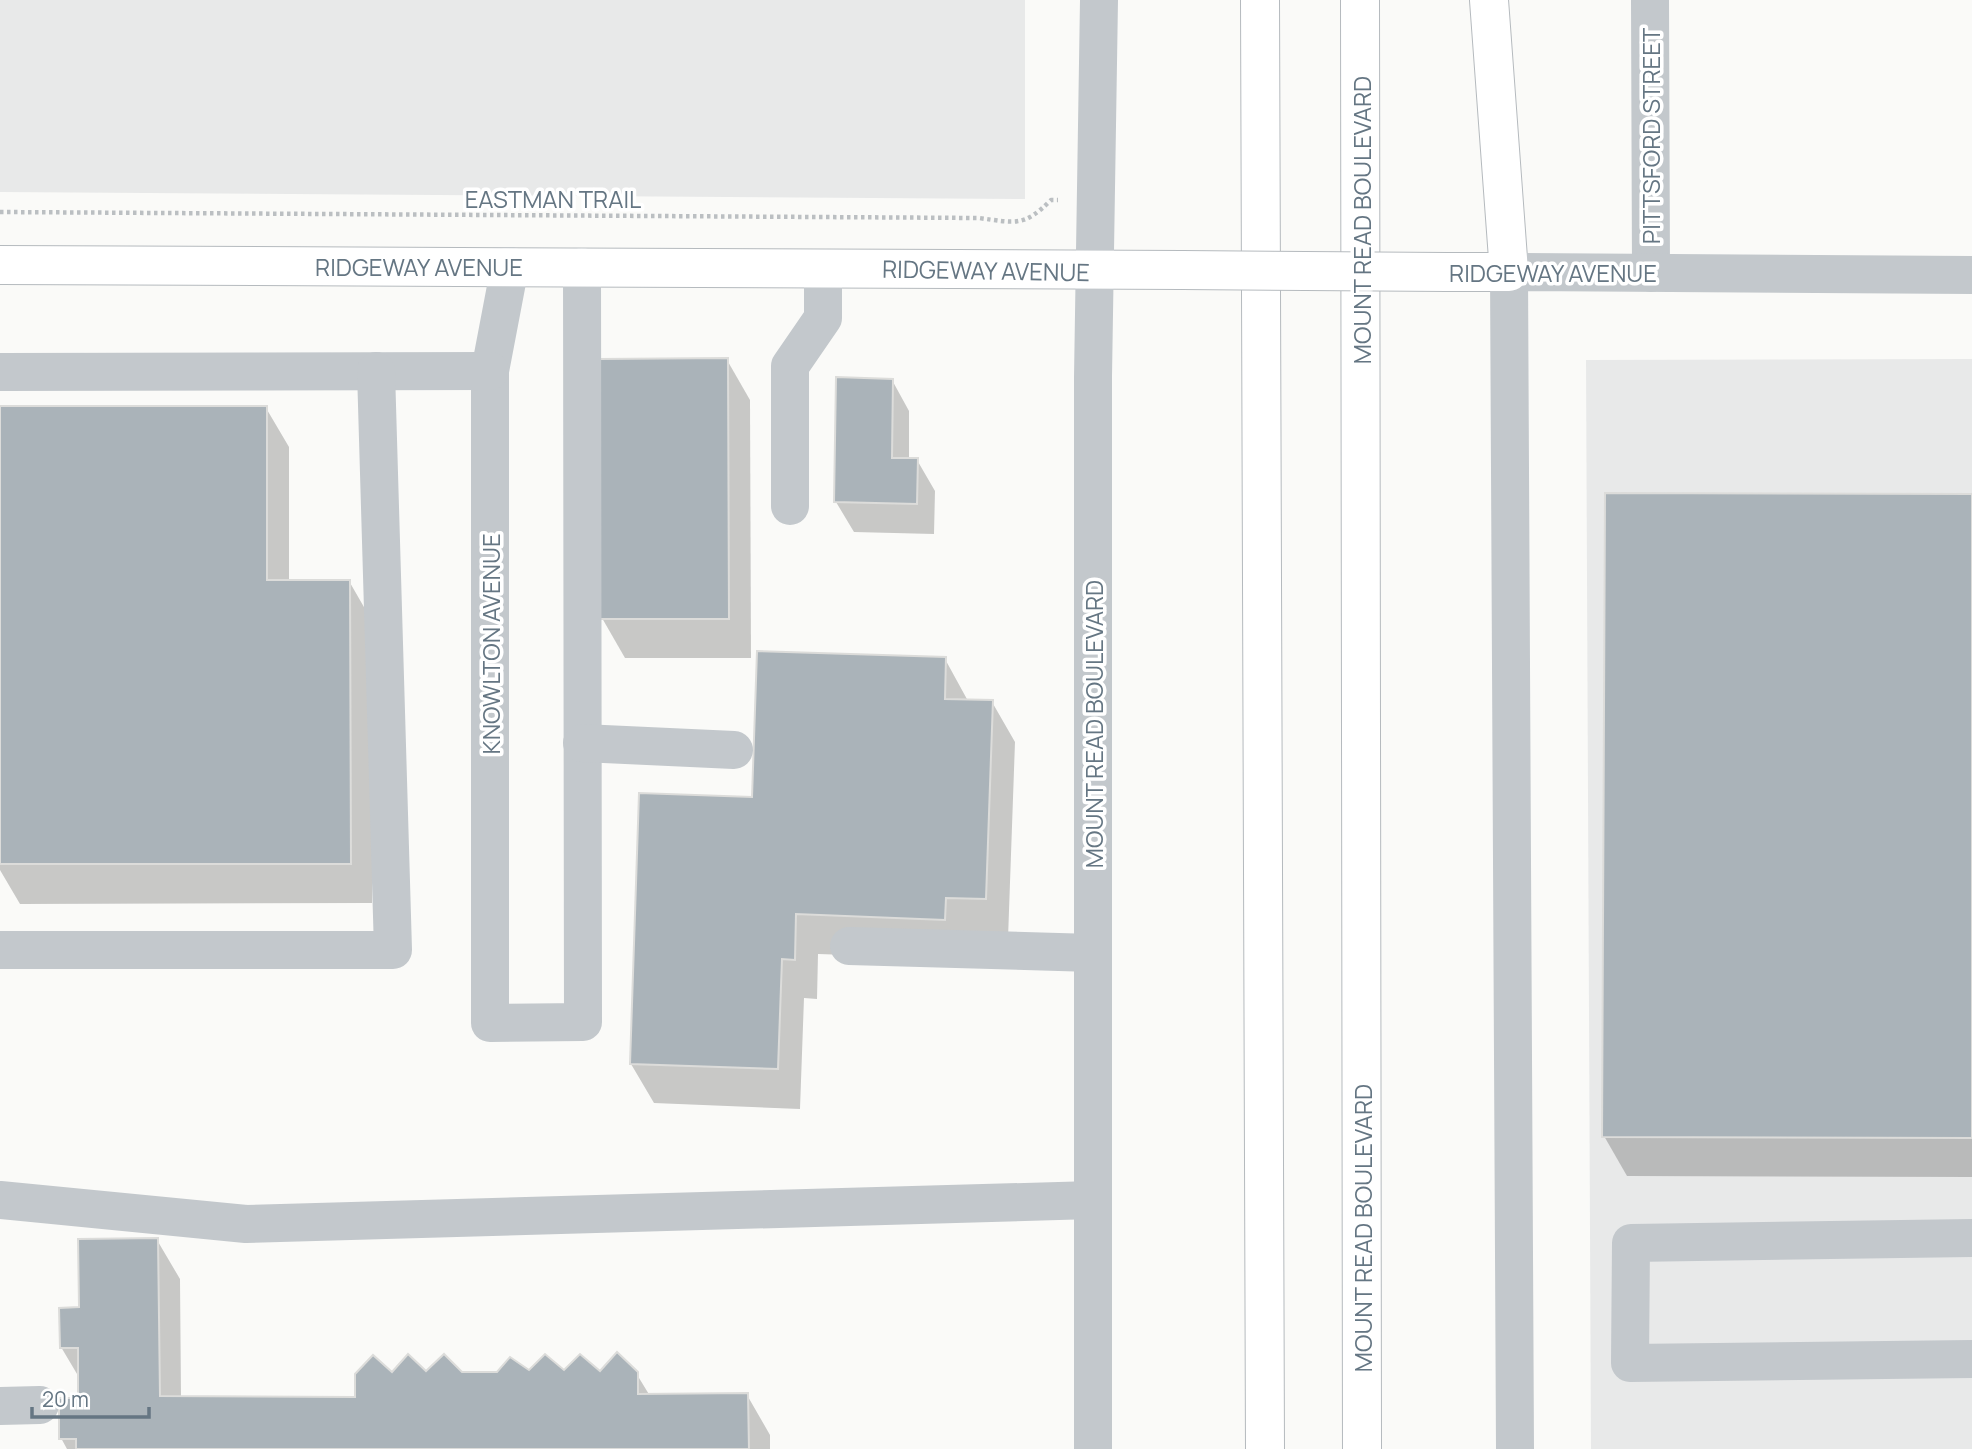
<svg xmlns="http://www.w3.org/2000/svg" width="1972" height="1449" viewBox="0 0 1972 1449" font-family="Manrope,sans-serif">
	<rect width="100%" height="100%" fill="#fafaf8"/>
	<g fill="#e8e9e9">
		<path d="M 0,0 L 1025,0 L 1025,199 L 0,192 Z"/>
		<path d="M 1972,359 L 1972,1449 L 1591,1449 L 1586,360 Z"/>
	</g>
	<g fill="#0003">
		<path d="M 727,360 L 750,400 L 751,658 L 625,658 L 602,618 Z"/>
		<path d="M 892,380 L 909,411 L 909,460 L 917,460 L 935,491 L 934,534 L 854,532 L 836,502 Z"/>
		<path d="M 0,408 L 266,408 L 289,447 L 289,581 L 349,581 L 372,621 L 372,903 L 20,904 L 0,870 Z"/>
		<path d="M 1972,496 L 1972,1177 L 1627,1176 L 1604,1136 Z"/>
		<path d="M 945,659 L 968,701 L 992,702 L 1015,742 L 1008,939 L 967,959 L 818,954 L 817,999 L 804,998 L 800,1109 L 654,1103 L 631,1064 L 754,799 Z"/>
		<path d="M 157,1240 L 180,1279 L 181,1398 L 357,1399 L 392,1374 L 636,1373 L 650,1396 L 747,1395 L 770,1435 L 770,1449 L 67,1449 L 61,1438 L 80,1399 L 80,1379 L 61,1347 L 80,1309 Z"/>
	</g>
	<g fill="#aab3b9" stroke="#dcdcda" stroke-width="2">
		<path d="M 728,358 L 729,619 L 600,619 L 599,359 Z"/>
		<path d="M 836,377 L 893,379 L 892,458 L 918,458 L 917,504 L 834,502 Z"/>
		<path d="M 0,406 L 267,406 L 267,580 L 350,580 L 351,864 L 0,864 Z"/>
		<path d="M 1605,493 L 1972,494 L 1972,1138 L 1602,1137 Z"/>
		<path d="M 757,651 L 946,657 L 945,699 L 993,700 L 986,899 L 946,898 L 945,920 L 796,914 L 795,960 L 782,959 L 778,1069 L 630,1064 L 639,793 L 752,797 Z"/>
		<path d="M 158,1238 L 160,1396 L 355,1397 L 355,1374 L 373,1355 L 392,1372 L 408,1354 L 426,1371 L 444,1354 L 462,1372 L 497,1372 L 510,1357 L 529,1370 L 545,1354 L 564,1370 L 580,1354 L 600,1371 L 617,1352 L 638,1372 L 638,1394 L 748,1393 L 749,1449 L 76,1449 L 76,1439 L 59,1439 L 59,1398 L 78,1398 L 78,1348 L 60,1348 L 59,1308 L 79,1307 L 78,1239 Z"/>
	</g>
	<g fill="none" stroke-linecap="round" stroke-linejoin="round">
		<defs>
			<g id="major">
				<path d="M 1260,0 L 1265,1449"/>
				<path d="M 1360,0 L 1362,1449"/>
				<path d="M 0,265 L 1182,270"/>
				<path d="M 1447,272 L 1509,272 L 1489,0"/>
			</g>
		</defs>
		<use href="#major" stroke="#b5babe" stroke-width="40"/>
		<path stroke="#bbbfc2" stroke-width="4.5" stroke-dasharray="3.5 3.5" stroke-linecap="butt" d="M 0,212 L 979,218 C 1016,223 1024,227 1051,200 L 1058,200"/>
		<g stroke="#c3c8cc" stroke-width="38">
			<path d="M 1650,0 L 1651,273"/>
			<path d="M 510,266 L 490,371 L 490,1023 L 583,1022 L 582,267"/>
			<path d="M 0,372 L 490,371"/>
			<path d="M 790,506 L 790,366 L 823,318 L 823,269"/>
			<path d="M 582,743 L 734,750"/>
			<path d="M 849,946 L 1093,953"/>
			<path d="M 0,950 L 393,950 L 376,371"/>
			<path d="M 0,1200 L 246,1224 L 1093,1200"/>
			<path d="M 1972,1238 L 1631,1243 L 1630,1363 L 1972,1359"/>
			<path d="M 0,1406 L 40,1405"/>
			<path d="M 1093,1449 L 1093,377 L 1099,0"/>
			<path d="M 1515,1449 L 1509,272 L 1972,275"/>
		</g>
		<use href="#major" stroke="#fff" stroke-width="38"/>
		<defs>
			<path id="major-bridge" d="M 1182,270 L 1447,272"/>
		</defs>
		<use href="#major-bridge" stroke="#b5babe" stroke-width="40" stroke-linecap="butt"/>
		<use href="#major-bridge" stroke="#fff" stroke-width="38"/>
	</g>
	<g text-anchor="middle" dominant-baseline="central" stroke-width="7" stroke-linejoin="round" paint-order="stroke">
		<g font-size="24" fill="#657683" stroke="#fff">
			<text transform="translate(1650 136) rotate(-90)">PITTSFORD STREET</text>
			<text x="553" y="198">EASTMAN TRAIL</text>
			<text transform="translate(1361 220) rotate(-90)">MOUNT READ BOULEVARD</text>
			<text x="419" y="266">RIDGEWAY AVENUE</text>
			<text transform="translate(986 270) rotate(1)">RIDGEWAY AVENUE</text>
			<text x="1553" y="272">RIDGEWAY AVENUE</text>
			<text transform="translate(490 644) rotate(-90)">KNOWLTON AVENUE</text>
			<text transform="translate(1093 724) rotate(-90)">MOUNT READ BOULEVARD</text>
			<text transform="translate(1362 1228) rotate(-90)">MOUNT READ BOULEVARD</text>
		</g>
	</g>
	<path d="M32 1407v10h117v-10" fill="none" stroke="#657683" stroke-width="3.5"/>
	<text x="42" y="1407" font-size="21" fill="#657683" stroke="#ffffff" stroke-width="5" paint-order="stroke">20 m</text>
</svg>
